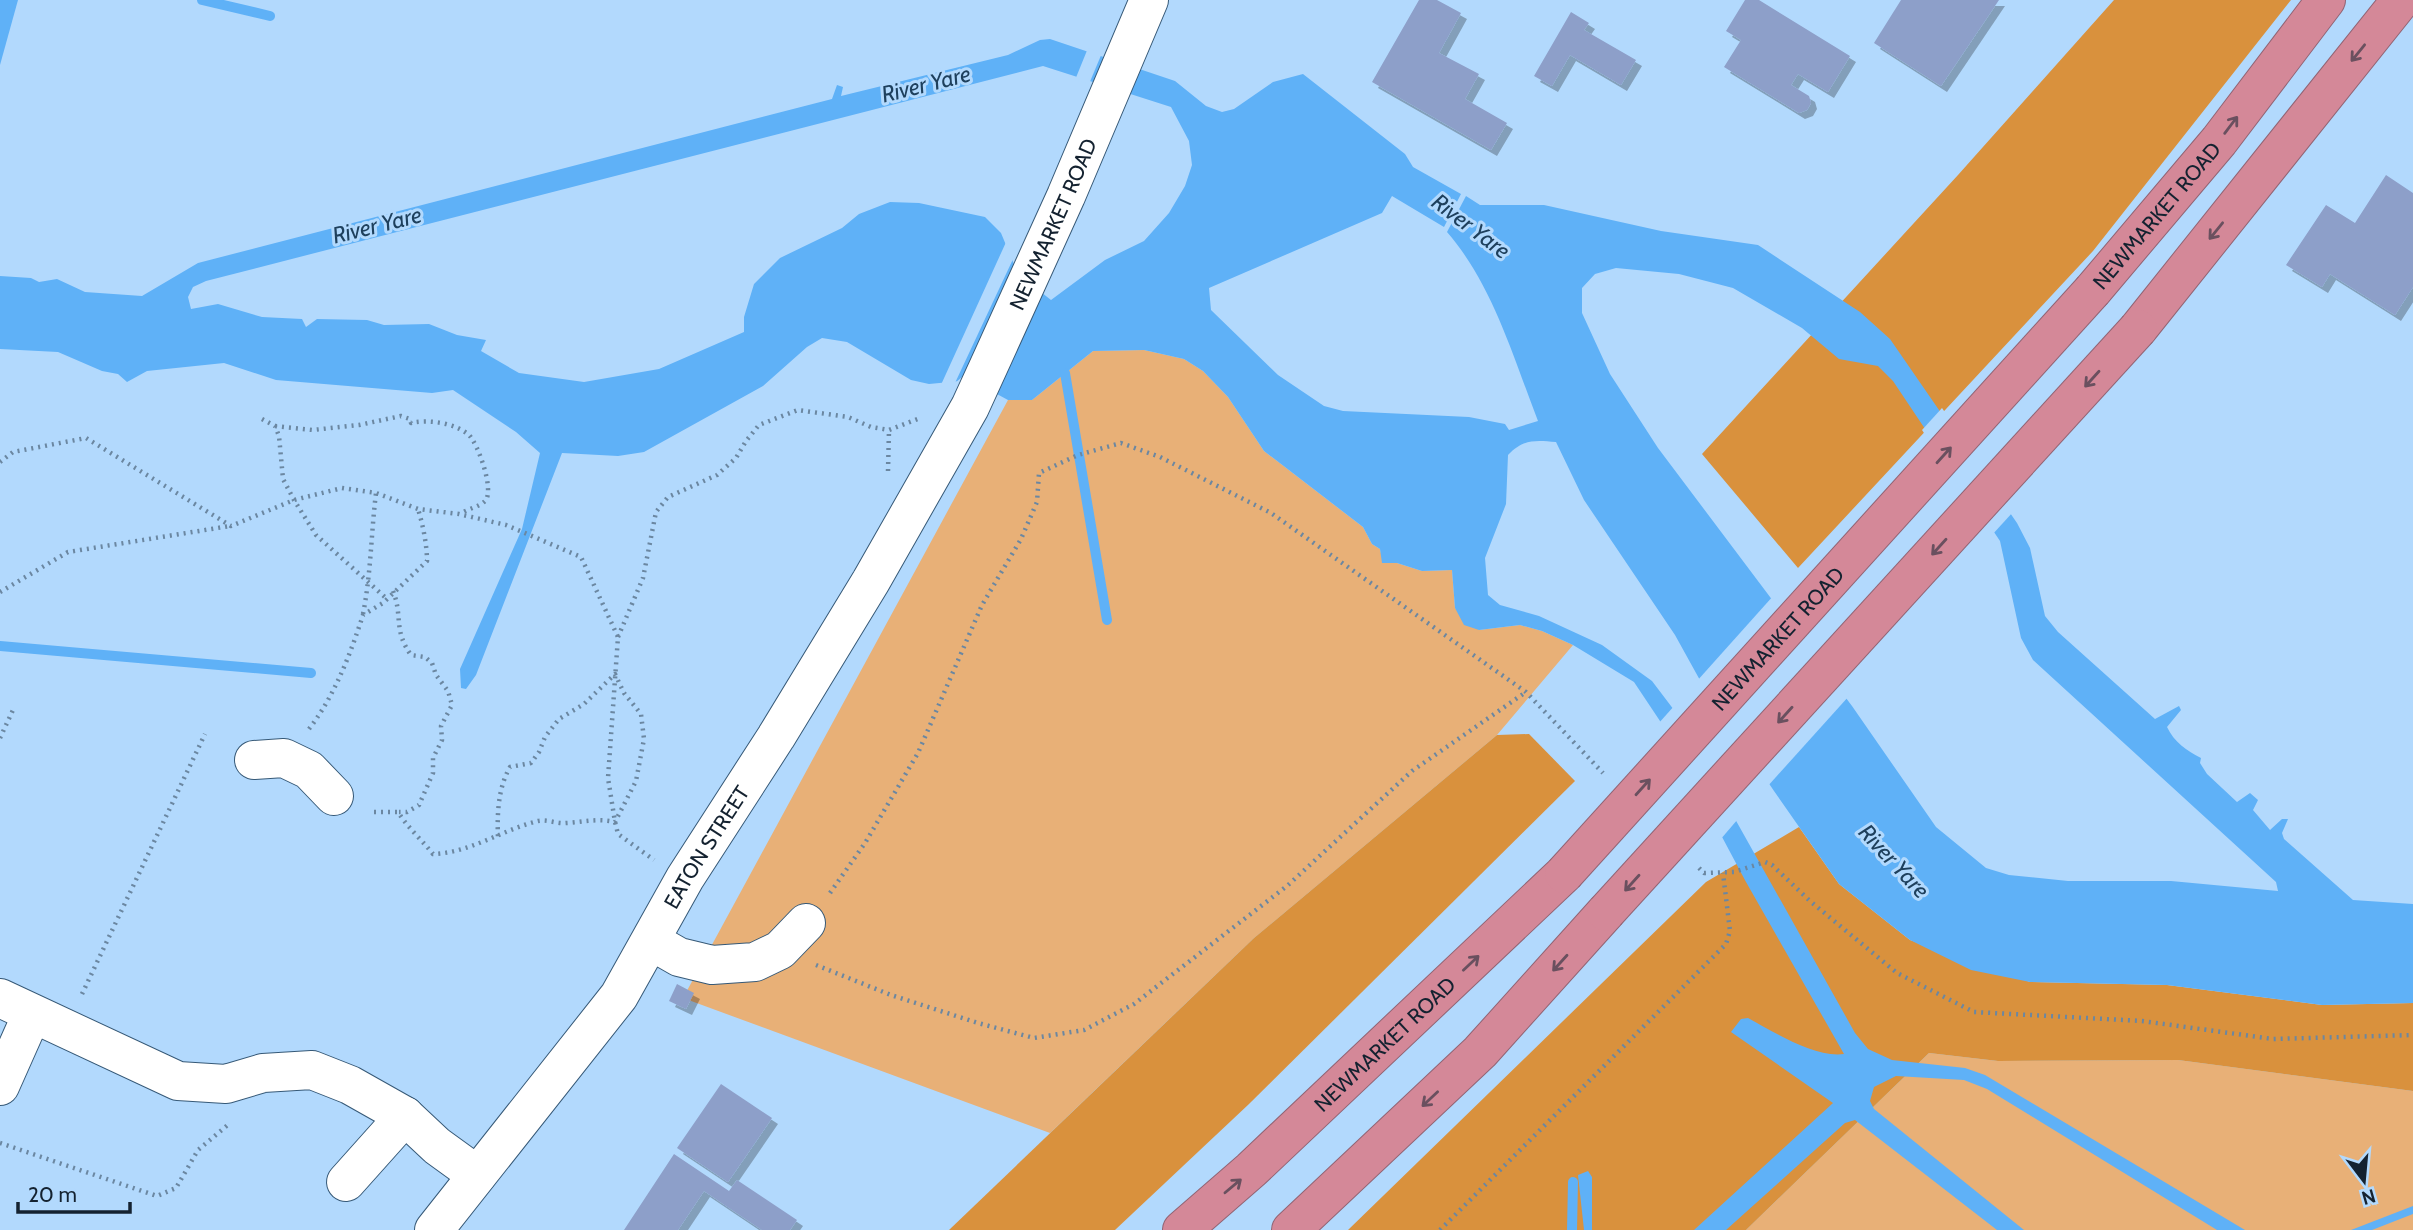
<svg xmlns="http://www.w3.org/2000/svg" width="2413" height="1230" viewBox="0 0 2413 1230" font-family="Cabin,sans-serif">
	<defs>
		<filter id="shadow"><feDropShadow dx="6" dy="6" stdDeviation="0" flood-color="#0004"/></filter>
	</defs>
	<rect width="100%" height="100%" fill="#b2d9fd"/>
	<g fill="#e8b077">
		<path d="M 1144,350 L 1184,359 L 1203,371 L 1228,397 L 1264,451 L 1363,527 L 1372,544 L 1380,549 L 1383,562 L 1397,563 L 1422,571 L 1452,570 L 1455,608 L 1479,630 L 1520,625 L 1542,631 L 1573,645 L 1497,735 L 1254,938 L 1050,1133 L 683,998 L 1008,400 L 1032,400 L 1093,351 Z"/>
		<path d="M 1929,1053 L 1998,1061 L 2178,1060 L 2413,1091 L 2413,1230 L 1746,1230 Z"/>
	</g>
	<g fill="#d9913d">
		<path d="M 2114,0 L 2291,0 L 2093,251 L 1798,568 L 1702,454 L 1958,175 Z"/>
		<path d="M 1529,734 L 1575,781 L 1249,1104 L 1115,1230 L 949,1230 L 1254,938 L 1497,735 Z"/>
		<path d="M 1799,827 L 1839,884 L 1910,940 L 2030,982 L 2167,985 L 2322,1005 L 2413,1003 L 2413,1091 L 2178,1060 L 1998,1061 L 1929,1053 L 1746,1230 L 1348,1230 L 1706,882 Z"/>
	</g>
	<g fill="#5fb1f7" fill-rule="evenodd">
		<path d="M 0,0 L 18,0 L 0,65 Z"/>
		<path d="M 1050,39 L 1175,81 L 1206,106 L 1222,112 L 1234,109 L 1273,82 L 1303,74 L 1405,154 L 1413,167 L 1461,194 L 1444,227 L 1392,196 L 1382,213 L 1209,288 L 1211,310 L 1278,375 L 1324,406 L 1343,411 L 1469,417 L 1505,424 L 1509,430 L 1538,421 C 1513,357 1493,285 1447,232 L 1466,196 L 1480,205 L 1544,205 L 1661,231 L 1758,245 L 1860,312 L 1890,339 L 2017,523 L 2030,548 L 2045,616 L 2058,632 L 2155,719 L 2179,706 L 2181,710 L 2167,727 C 2174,742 2187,751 2201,758 L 2200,763 L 2207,774 L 2237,802 L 2250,793 L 2258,800 L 2253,810 L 2270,830 L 2282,819 L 2288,819 L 2282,833 L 2284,839 L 2353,900 L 2413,904 L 2413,1003 L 2322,1005 L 2167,985 L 2030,982 L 1971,970 L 1910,940 L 1839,884 L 1774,791 L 1701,682 L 1675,635 L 1584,500 L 1556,442 C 1535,440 1523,439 1508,455 L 1506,504 L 1485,558 L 1488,595 L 1500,605 L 1539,616 L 1602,645 L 1652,681 L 1674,710 L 1855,1033 L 1868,1049 L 1892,1060 L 1965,1068 L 1985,1075 L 2245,1230 L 2217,1230 L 1987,1089 L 1964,1080 L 1896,1076 L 1874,1087 L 1870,1101 L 1874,1109 L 2024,1230 L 1997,1230 L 1855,1120 L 1845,1123 L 1726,1230 L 1694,1230 L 1833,1103 L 1731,1032 L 1741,1019 L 1748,1018 C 1774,1032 1814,1058 1844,1054 L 1746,882 L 1662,724 L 1634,682 L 1573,645 L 1542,631 L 1520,625 L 1479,630 L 1464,625 L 1455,608 L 1452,570 L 1422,571 L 1397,563 L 1382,563 L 1380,549 L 1372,544 L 1363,527 L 1264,451 L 1228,397 L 1203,371 L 1184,359 L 1144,350 L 1093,351 L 1032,400 L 1008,400 L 971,380 L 929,384 L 911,380 L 847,342 L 822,338 L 807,347 L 763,386 L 644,452 L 618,456 L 562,453 L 476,675 L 466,689 L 461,688 L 460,669 L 522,529 L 540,453 L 516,432 L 453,390 L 432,393 L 276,380 L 224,363 L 147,371 L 127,382 L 118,374 L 102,371 L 58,352 L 0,349 L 0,276 L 31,278 L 39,282 L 57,279 L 85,292 L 142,296 L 198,263 L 832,99 L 837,85 L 843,87 L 841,96 L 1008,55 L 1040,40 ZM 1043,66 L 1171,107 L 1189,141 L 1192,165 L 1185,186 L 1169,213 L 1144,241 L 1105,260 L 1051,300 L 1018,274 L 1001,233 L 985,217 L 919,203 L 890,202 L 859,214 L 842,228 L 780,258 L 754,284 L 744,317 L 744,332 L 659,369 L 584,382 L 519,373 L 481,351 L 486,340 L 457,335 L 429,324 L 384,325 L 367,320 L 317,319 L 306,327 L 302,319 L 262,317 L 218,304 L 191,309 L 188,297 L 193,287 L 206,281 ZM 1616,268 L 1679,274 L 1733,288 L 1802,328 L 1839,359 L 1878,366 L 1893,381 L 2000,541 L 2021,638 L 2033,660 L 2276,882 L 2278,891 L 2171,881 L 2068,881 L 2009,875 L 1986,868 L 1936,827 L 1852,706 L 1658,448 L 1610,374 L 1582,313 L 1582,288 L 1595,274 Z"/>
		<path d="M 1588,1171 L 1592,1177 L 1592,1230 L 1584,1230 L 1578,1175 Z"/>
		<path d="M 2413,1206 L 2413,1214 L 2372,1230 L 2351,1230 Z"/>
	</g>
	<g fill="#b2d9fd">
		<path d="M 1088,48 L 1102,53 L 1089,84 L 1075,80 Z"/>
		<path d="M 1007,240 L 1014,257 L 955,383 L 969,371 L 996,380 L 997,398 L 971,383 L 940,387 Z"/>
		<path d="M 1942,408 L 2013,512 L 1992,535 L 1922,430 Z"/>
		<path d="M 1774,595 L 1849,696 L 1767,787 L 1697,681 Z"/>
		<path d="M 1675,705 L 1738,819 L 1720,840 L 1658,724 Z"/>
	</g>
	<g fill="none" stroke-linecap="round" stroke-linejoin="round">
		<g stroke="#5fb1f7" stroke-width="10">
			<path d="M 202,0 L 270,16"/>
			<path d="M 1065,373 L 1107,620"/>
			<path d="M 0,646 L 311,673"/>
			<path d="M 1572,1230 L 1573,1182"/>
		</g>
	</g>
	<g fill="#8d9fc9" filter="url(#shadow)">
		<path d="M 1419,0 L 1437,0 L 1461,13 L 1439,53 L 1479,74 L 1465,99 L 1507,123 L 1491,150 L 1372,82 Z"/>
		<path d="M 1745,0 L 1759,0 L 1850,56 L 1828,92 L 1798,74 L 1791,85 L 1809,96 L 1811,103 L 1807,110 L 1799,113 L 1724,67 L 1741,40 L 1726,31 Z"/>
		<path d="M 1901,0 L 1999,0 L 1941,86 L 1874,43 Z"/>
		<path d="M 1571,12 L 1589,23 L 1584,30 L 1636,60 L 1621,85 L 1570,55 L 1552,86 L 1534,76 Z"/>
		<path d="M 2386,175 L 2413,193 L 2413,287 L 2395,315 L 2330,274 L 2322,287 L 2286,265 L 2326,205 L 2355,223 Z"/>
		<path d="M 677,984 L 694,993 L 686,1009 L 669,1001 Z"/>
		<path d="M 721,1084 L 772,1118 L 728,1182 L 677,1148 Z"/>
		<path d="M 674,1154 L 729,1191 L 737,1180 L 797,1220 L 790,1230 L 762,1230 L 704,1191 L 678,1230 L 624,1230 Z"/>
	</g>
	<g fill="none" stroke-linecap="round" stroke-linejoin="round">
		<defs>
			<g id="minor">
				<path d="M 254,760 L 284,758 L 309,770 L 334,796"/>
				<path d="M 651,941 L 679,957 L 712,965 L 755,962 L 780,950 L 806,923"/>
				<path d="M 0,998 L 178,1081 L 226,1084 L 263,1073 L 312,1070 L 350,1085 L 405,1116 L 437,1146 L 477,1175"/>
				<path d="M 0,1086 L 32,1014"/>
				<path d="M 346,1182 L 405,1116"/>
				<path id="s1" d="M 434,1230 L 619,996 L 685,878 L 776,737 L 871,581 L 970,407 L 992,359 L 1066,196 L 1149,0"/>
			</g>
			<g id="highway">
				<path id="s2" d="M 2093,290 L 2219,141 L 2326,0"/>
				<path d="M 2138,329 L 2401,0"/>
				<path id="s3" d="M 1182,1230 L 1251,1170 L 1564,874"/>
				<path d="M 1291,1230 L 1480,1052 L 1606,912"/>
			</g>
		</defs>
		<use href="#minor" stroke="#365977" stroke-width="40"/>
		<use href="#highway" stroke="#916474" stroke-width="40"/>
		<g stroke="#6b87a1" stroke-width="4.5" stroke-dasharray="2 5" stroke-linecap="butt">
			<path d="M 262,419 L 275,426 L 279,436 L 283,479 L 294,500 L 316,535 L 387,599"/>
			<path d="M 275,426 L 313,430 L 359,425 L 401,416 L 410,419 L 411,423 C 429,419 455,423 469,435 C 478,444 495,491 485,501 C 479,507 467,509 460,514"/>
			<path d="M 0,462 L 13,452 L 86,438 L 231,526 L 294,500 L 342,488 L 376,493 L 418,509 L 459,514 L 506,525 L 581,557 L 618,637 L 608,778 L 615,822 L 618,834 L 654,860"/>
			<path d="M 888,471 L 889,430"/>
			<path d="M 393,591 C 403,616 393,630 411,655 L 425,657 L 432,663 L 436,675 L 448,691 L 452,705 L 441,726 L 442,740 L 433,758 L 433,773 L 419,805 L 407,812 L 399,812"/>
			<path d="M 0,592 L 68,552 L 230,526"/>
			<path d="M 363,614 C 371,574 371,534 376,493"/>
			<path d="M 618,637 L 643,578 L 656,512 L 668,497 L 717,475 L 736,458 L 746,441 L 759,425 L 798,410 L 848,417 L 871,427 L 889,430 L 920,418"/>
			<path d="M 309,729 C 335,695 350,655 363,615 L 383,603 L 427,561 C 427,545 423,525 418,509"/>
			<path d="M 0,738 L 13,710"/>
			<path d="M 374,812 L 398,812 C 408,828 422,840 433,854 C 470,853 504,829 538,821 C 547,819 557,824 566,823 C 583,822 598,818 615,822 L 636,781 L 644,739 L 641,714 L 624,693 L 615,674 L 584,704 L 559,719 L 545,737 L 539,752 L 531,763 L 510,767 C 498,788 497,814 498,838"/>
			<path d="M 1699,868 L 1704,873 L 1734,872 L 1765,862 L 1772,865 L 1810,901 L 1897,973 L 1974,1012 L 2142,1021 L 2273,1039 L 2413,1035"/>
			<path d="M 830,893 L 865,843 L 918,753 L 982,605 L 1021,539 L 1037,502 L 1039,473 L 1078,455 L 1121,443 L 1160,457 L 1271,513 L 1526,692 L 1603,773"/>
			<path d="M 816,965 L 891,995 L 978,1023 L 1034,1038 L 1084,1030 L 1134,1004 L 1287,886 L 1412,771 L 1526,692"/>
			<path d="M 82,994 L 205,734"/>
			<path d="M 0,1143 L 157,1196 L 176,1188 L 198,1150 L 230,1123"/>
			<path d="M 1440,1230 L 1726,944 L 1730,931 L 1723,873"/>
		</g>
		<use href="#minor" stroke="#fff" stroke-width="38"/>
		<use href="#highway" stroke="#d48898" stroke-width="38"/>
		<defs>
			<g id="highway-bridge">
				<path id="s4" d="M 1564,874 L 2093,290"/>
				<path d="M 1606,912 L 2138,329"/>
			</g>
		</defs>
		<use href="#highway-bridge" stroke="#916474" stroke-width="40" stroke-linecap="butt"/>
		<use href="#highway-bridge" stroke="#d48898" stroke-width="38"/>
	</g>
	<defs><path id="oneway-shaft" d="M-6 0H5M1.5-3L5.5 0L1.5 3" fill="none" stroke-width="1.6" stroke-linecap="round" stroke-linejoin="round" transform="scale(1.75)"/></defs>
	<g stroke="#6a505f">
		<use href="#oneway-shaft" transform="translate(2358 53) rotate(129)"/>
		<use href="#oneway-shaft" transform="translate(2231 125) rotate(-53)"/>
		<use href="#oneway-shaft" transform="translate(2216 231) rotate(129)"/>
		<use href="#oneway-shaft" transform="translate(2092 379) rotate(132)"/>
		<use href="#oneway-shaft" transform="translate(1944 455) rotate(-48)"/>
		<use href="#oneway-shaft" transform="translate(1939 547) rotate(132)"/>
		<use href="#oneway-shaft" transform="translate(1785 715) rotate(132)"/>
		<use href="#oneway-shaft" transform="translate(1643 787) rotate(-48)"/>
		<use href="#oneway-shaft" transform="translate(1632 883) rotate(132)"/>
		<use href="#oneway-shaft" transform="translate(1471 963) rotate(-43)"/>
		<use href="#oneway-shaft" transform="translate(1560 963) rotate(132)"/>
		<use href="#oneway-shaft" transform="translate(1430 1099) rotate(137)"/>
		<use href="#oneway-shaft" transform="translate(1233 1186) rotate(-40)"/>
	</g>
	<g text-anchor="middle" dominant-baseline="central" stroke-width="6" stroke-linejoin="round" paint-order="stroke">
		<g font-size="21" fill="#142230" stroke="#b2d9fd">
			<text stroke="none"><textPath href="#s2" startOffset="98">NEWMARKET ROAD</textPath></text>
			<text stroke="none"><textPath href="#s1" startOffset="1185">NEWMARKET ROAD</textPath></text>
			<text stroke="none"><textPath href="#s4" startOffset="318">NEWMARKET ROAD</textPath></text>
			<text stroke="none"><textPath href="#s1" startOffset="471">EATON STREET</textPath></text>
			<text stroke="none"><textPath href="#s3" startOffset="275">NEWMARKET ROAD</textPath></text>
		</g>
		<g font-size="23" font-style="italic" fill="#1e405d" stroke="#b2d9fd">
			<text transform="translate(926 84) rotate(-14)">River Yare</text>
			<text transform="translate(377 225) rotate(-14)">River Yare</text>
			<text transform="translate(1471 226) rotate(37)">River Yare</text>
			<text transform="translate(1894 861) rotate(47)">River Yare</text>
		</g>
	</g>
	<g transform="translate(2364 1181) rotate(164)" stroke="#b2d9fd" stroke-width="5" paint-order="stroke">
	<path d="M0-5L12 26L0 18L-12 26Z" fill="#142230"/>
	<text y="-10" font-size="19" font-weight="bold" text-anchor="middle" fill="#142230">N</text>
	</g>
	<path d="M18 1202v10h112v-10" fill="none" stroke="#142230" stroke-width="3.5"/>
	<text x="28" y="1202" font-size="21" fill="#142230" stroke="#b2d9fd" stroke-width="5" paint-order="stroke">20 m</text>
</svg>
